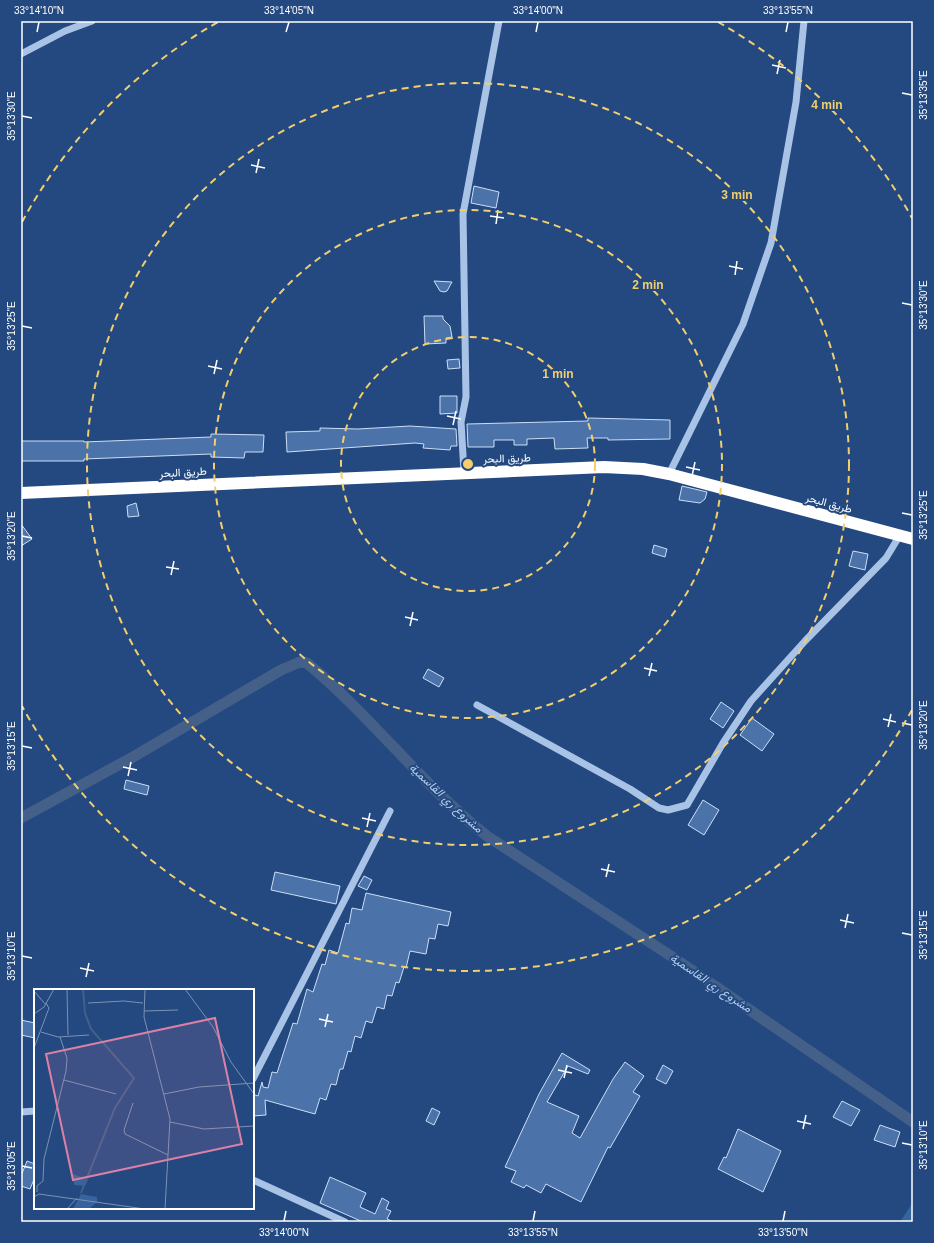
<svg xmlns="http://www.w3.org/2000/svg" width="934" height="1243" viewBox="0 0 934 1243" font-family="Helvetica,Vazirmatn,sans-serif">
	<rect width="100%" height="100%" fill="#234980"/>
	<path fill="#37639e" d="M 913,1202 L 913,1222 L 900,1222 Z"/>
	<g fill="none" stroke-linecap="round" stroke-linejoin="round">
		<path stroke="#446088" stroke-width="11" d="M 21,818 L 133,757 L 281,670 L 300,662 L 307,663 C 371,716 422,785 487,836 L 674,958 L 913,1122"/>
	</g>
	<g fill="#4b73a9" stroke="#ccdef5">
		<path d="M 474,186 L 499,192 L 496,208 L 471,203 Z"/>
		<path d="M 434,281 L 452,282 L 447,291 L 444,292 L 440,291 Z"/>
		<path d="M 424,316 L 443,316 L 443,319 L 450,326 L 452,337 L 446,338 L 446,343 L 425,344 Z"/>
		<path d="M 459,359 L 460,368 L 448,369 L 447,360 Z"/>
		<path d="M 440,396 L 457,396 L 457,413 L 440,414 Z"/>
		<path d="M 588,418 L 670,420 L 670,439 L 608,440 L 608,438 L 587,438 L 588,448 L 555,449 L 554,438 L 527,439 L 527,445 L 514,445 L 514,440 L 494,440 L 494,447 L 468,447 L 467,424 L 588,421 Z"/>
		<path d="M 410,426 L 456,429 L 457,446 L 451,446 L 450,450 L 423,448 L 424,444 L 415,443 L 287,452 L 286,432 L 320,431 L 320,428 L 358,429 Z"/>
		<path d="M 211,434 L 264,435 L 263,452 L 245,452 L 244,458 L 211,457 L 211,454 L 84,459 L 84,461 L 21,461 L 21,441 L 84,441 L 84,442 L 211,437 Z"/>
		<path d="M 682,486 L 707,492 L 705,499 L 700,503 L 679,500 Z"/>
		<path d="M 136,503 L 139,516 L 128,517 L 127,506 Z"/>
		<path d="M 21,524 L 32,539 L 21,546 Z"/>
		<path d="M 654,545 L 667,549 L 665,557 L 652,553 Z"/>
		<path d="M 853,551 L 868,554 L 865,570 L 849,566 Z"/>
		<path d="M 428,669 L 444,678 L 439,687 L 423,678 Z"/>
		<path d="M 721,702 L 734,711 L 723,728 L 710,719 Z"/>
		<path d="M 752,718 L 774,734 L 762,751 L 740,735 Z"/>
		<path d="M 126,780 L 149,786 L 147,795 L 124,789 Z"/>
		<path d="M 703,800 L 719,810 L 704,835 L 688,825 Z"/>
		<path d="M 275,872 L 340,886 L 336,904 L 271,890 Z"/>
		<path d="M 364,876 L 372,880 L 367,890 L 358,886 Z"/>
		<path d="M 366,893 L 451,912 L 448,926 L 438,924 L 435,939 L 429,938 L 426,954 L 410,951 L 406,968 L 404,967 L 399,983 L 396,982 L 392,996 L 387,995 L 384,1009 L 377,1007 L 372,1023 L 366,1021 L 361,1038 L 355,1036 L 351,1052 L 348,1051 L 343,1069 L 340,1069 L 336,1085 L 331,1084 L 326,1100 L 320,1098 L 315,1114 L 265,1100 L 266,1115 L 253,1116 L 253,1094 L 258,1096 L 262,1082 L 263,1087 L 268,1088 L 272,1072 L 277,1073 L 293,1023 L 297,1024 L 307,989 L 313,992 L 322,964 L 325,965 L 329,950 L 338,953 L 346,923 L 349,924 L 352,908 L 362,910 Z"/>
		<path d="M 21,1020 L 35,1023 L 35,1038 L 21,1035 Z"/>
		<path d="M 562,1053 L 590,1070 L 588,1074 L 568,1066 L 547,1102 L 579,1116 L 572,1133 L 580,1138 L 613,1079 L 625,1062 L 644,1076 L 633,1092 L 640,1096 L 610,1148 L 608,1147 L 581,1202 L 546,1184 L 541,1193 L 526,1185 L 524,1188 L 511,1182 L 516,1171 L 505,1167 L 539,1094 Z"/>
		<path d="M 663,1065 L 673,1071 L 666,1084 L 656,1079 Z"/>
		<path d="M 842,1101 L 860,1110 L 851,1126 L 833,1117 Z"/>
		<path d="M 432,1108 L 440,1112 L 434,1125 L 426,1121 Z"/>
		<path d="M 880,1125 L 900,1132 L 895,1147 L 874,1140 Z"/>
		<path d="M 738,1129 L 781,1151 L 763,1192 L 718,1169 L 724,1157 L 726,1158 Z"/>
		<path d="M 27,1161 L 35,1164 L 35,1177 L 30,1189 L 21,1186 L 21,1176 Z"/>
		<path d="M 330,1177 L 366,1193 L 360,1207 L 375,1214 L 382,1198 L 389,1202 L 386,1209 L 391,1211 L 387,1219 L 394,1222 L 363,1222 L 320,1203 Z"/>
	</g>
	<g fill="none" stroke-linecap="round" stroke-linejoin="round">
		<g stroke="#a9c3e7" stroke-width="7">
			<path d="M 21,54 L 65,31 L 92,21"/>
			<path d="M 464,472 L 461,422 L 466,397 L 463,214 L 499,21"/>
			<path d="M 669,474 L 743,324 L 771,243 L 796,102 L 804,21"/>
			<path d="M 477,705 L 630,789 L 659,808 L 668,810 L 687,805 L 723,743 L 751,701 L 805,641 L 886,558 L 900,535"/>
			<path d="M 253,1079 L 390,811"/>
			<path d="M 21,1112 L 35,1111"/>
			<path d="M 253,1180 L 345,1222"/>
		</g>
		<path stroke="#fff" stroke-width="12" d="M 21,493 L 604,467 L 643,469 L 669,474 L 913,539"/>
	</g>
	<path fill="none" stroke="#fff" stroke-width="1.5" d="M 37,32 L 39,22M 286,32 L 289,22M 536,32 L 538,22M 786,32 L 788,22M 772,65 L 786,68M 777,74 L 780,60M 902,93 L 912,95M 22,116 L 32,118M 251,165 L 265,168M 256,173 L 259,159M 490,216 L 504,218M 496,224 L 498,210M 729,266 L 743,269M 735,275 L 737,261M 902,303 L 912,305M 22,326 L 32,328M 208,366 L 222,369M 214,374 L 217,360M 447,416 L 461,419M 453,425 L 456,411M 686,467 L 700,470M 692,476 L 695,462M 902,513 L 912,515M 22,536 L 32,538M 166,567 L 179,569M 171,575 L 174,561M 405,617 L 418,620M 410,626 L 413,612M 644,668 L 657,671M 649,676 L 652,663M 883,719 L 896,722M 902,723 L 912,725M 888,727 L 891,714M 22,746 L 32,748M 123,767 L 137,770M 128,776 L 131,762M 362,818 L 376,821M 367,827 L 370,813M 601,869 L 615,872M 606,877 L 609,864M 840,920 L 854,923M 845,928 L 848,914M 902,933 L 912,935M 22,956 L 32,958M 80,968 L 94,971M 86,977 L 89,963M 319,1019 L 333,1022M 325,1027 L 328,1014M 558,1070 L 572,1073M 564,1078 L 567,1065M 797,1121 L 811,1124M 803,1129 L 806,1115M 902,1143 L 912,1145M 22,1166 L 32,1168M 284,1221 L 286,1211M 533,1221 L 535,1211M 783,1221 L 785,1211"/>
	<g fill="none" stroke="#f2ce6c" stroke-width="2" stroke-dasharray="7 5">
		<circle cx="468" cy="464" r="127"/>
		<circle cx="468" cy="464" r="254"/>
		<circle cx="468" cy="464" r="381"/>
		<path d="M912 710A508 508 0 0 1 22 706M22 222A508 508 0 0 1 218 22M718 22A508 508 0 0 1 912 218"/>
	</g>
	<g text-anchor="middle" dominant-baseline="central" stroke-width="4" stroke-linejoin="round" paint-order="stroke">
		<g font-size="11" fill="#fff" stroke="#234980">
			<text transform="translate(507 458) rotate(-2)">طريق البحر</text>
			<text transform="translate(183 472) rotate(-3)">طريق البحر</text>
			<text transform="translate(829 503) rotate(15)">طريق البحر</text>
		</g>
		<g font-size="12" font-style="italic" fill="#b4cdef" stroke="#234980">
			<text transform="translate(446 798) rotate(43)">مشروع ري القاسمية</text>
			<text transform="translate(711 983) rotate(34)">مشروع ري القاسمية</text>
		</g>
	</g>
	<g transform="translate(34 989)">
		<rect width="220" height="220" fill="#234980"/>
		<path d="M 39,185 L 54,191 L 51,197 L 40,196 ZM 47,205 L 63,208 L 63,213 L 55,220 L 39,220 Z" fill="#37639e"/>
		<path fill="none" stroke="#446088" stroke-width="2" d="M 47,204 L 81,119 L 100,89 L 57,40 L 51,24 L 49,0"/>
		<path fill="none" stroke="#7b92b3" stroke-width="1" d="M 33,0 L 34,46M 111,0 L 110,28 L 136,130 L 131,220M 151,0 L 179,38 L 197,73 L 220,105M 0,2 L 12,16M 54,14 L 90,12 L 109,14M 110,22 L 144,21M 0,25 L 10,18 L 20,0M 7,43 L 24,48 L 55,46M 0,59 L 15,19 L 12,14M 30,91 L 82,105M 130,105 L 165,98 L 220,94M 99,114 L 90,141 L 91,145 L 134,166M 136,133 L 170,140 L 220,137M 3,203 L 3,197 L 9,192 L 10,170 L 32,82 L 33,69 L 26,48M 0,208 L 5,205 L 111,220M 33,220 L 43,209"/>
		<path fill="#dd80a5" fill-opacity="0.15" stroke="#dd80a5" stroke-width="2" d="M 181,29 L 208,155 L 39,191 L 12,65 Z"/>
		<rect width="220" height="220" fill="none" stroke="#fff" stroke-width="2"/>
	</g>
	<circle cx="468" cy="464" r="6" fill="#f2ce6c" stroke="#234980" stroke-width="2"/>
	<g font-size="12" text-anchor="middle" font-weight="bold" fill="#f2ce6c" stroke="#234980" stroke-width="4" stroke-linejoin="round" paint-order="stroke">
		<text x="827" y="109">4 min</text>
		<text x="737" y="199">3 min</text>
		<text x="648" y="289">2 min</text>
		<text x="558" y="378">1 min</text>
	</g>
	<rect width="934" height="1243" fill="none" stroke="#234980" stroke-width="44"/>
	<rect x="22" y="22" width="890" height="1199" fill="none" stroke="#fff" stroke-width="1.5"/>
	<g font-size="10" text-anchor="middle" fill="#fff">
		<text x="39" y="14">33°14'10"N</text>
		<text x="289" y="14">33°14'05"N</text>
		<text x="538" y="14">33°14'00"N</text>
		<text x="788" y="14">33°13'55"N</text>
		<text transform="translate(923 95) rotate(-90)" y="4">35°13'35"E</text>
		<text transform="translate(11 116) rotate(-90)" y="4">35°13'30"E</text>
		<text transform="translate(923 305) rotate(-90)" y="4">35°13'30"E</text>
		<text transform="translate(11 326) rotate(-90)" y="4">35°13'25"E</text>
		<text transform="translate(923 515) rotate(-90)" y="4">35°13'25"E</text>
		<text transform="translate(11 536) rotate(-90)" y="4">35°13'20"E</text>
		<text transform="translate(923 725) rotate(-90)" y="4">35°13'20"E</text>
		<text transform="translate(11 746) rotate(-90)" y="4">35°13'15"E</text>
		<text transform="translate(923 935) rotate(-90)" y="4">35°13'15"E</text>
		<text transform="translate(11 956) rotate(-90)" y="4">35°13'10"E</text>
		<text transform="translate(923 1145) rotate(-90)" y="4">35°13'10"E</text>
		<text transform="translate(11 1166) rotate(-90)" y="4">35°13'05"E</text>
		<text x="284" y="1236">33°14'00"N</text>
		<text x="533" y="1236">33°13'55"N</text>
		<text x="783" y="1236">33°13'50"N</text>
	</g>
</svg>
